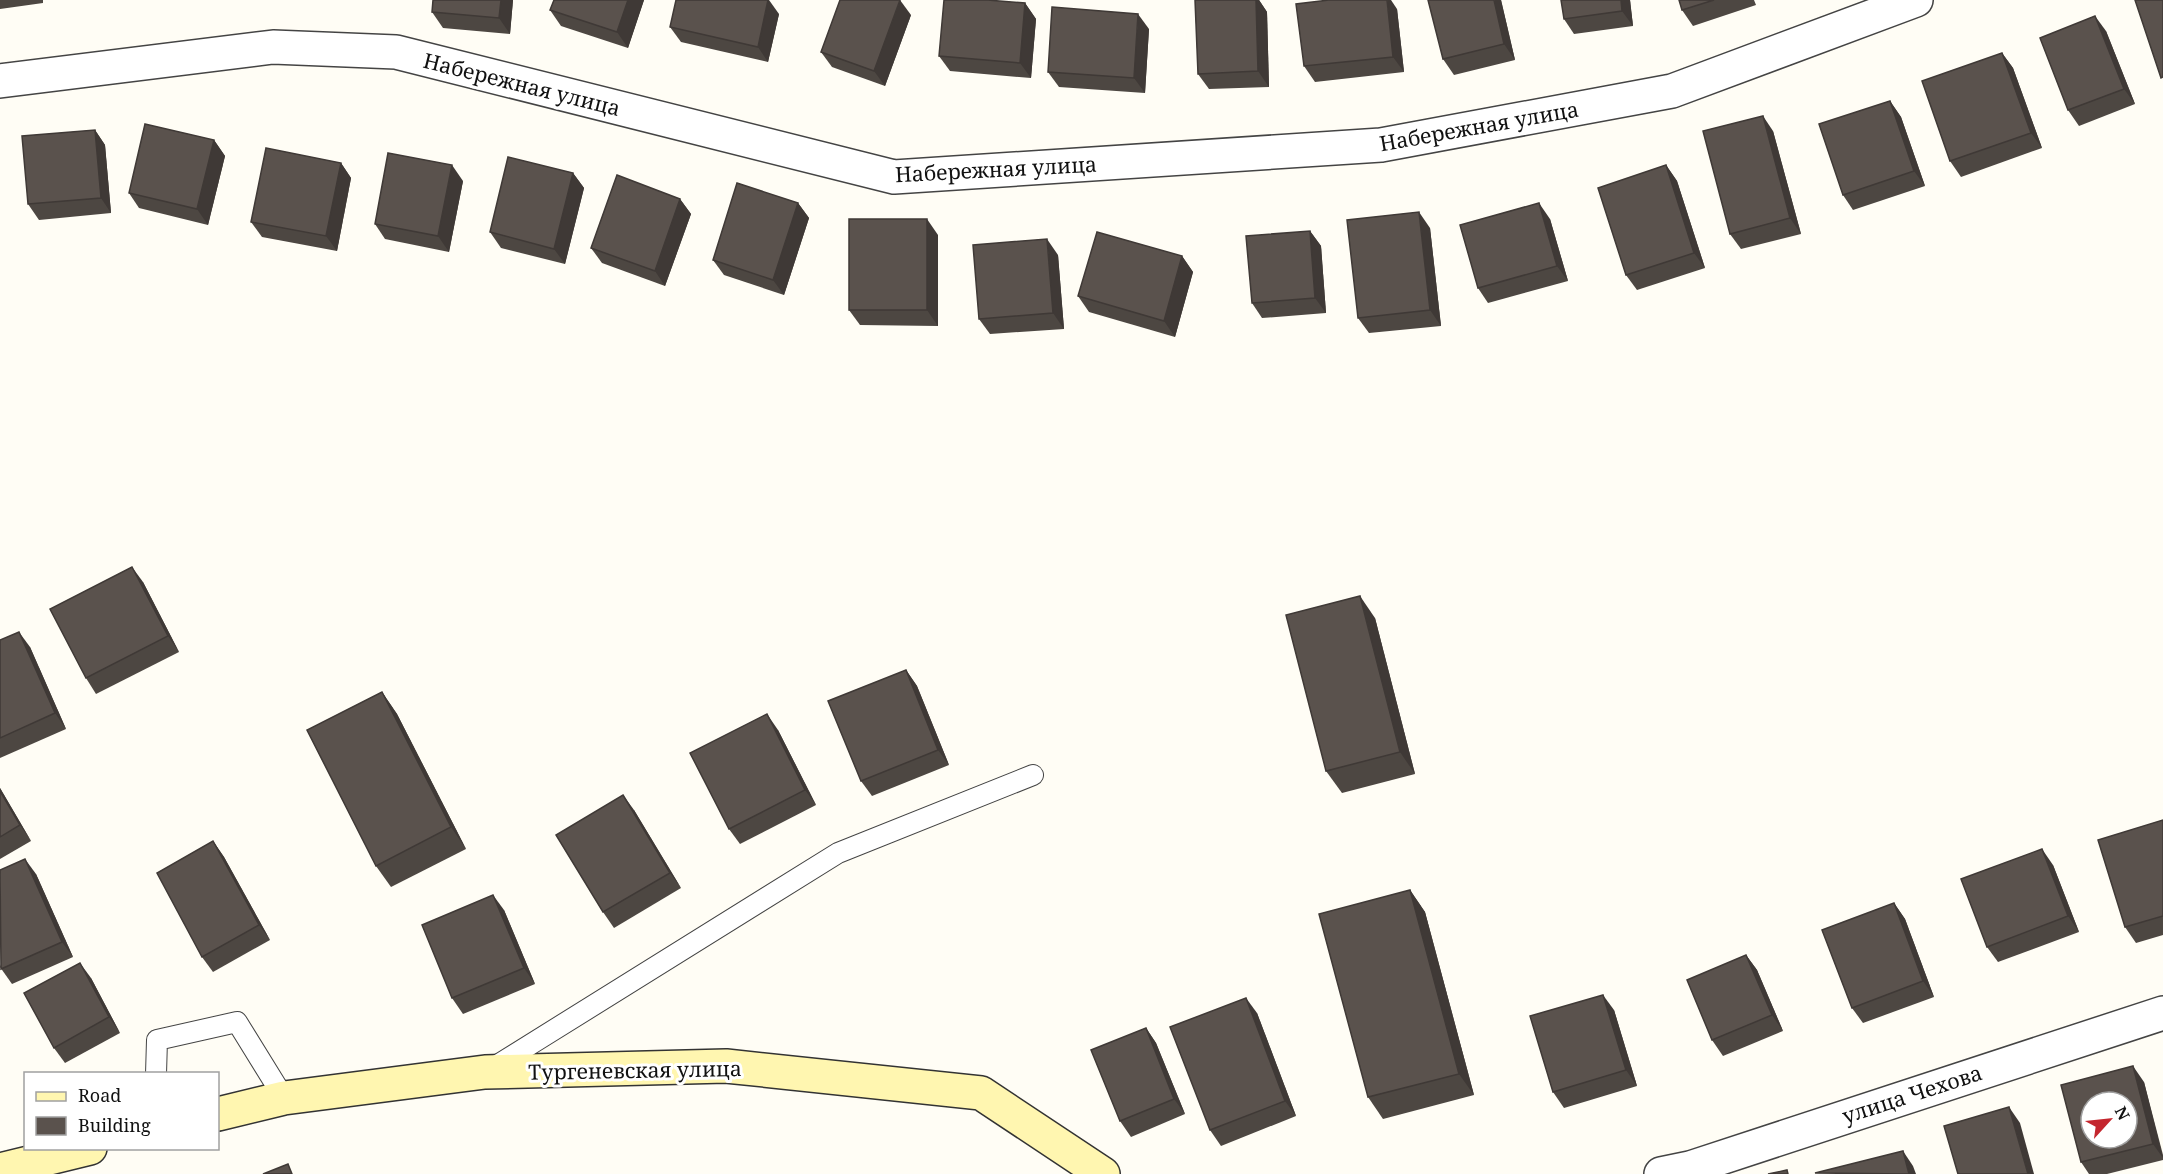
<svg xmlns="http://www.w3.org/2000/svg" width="2163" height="1174" viewBox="0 0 2163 1174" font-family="'Noto Serif',serif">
	<rect width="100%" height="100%" fill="#fffdf5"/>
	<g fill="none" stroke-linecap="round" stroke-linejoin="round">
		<defs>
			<g id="lane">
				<path d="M 491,1069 L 838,853 L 1033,775"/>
				<path d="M 156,1074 L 157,1040 L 237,1022 L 284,1098"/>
			</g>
			<g id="street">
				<path d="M 0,81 L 273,47 L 396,52 L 894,177 L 1381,145 L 1672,91 L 1916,0"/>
				<path d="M 1661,1174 L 1690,1168 L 2163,1013"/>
			</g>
			<g id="secondary">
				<path d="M 218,1114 L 284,1098 L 485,1072 L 726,1066 L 981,1093 L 1103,1174"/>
				<path d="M 0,1170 L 90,1148"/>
			</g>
		</defs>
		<use href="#lane" stroke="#444" stroke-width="22"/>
		<use href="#street" stroke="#444" stroke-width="36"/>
		<use href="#secondary" stroke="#333" stroke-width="36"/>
		<use href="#lane" stroke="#fff" stroke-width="20"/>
		<use href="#street" stroke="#fff" stroke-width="33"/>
		<use href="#secondary" stroke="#fff6b0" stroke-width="33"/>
	</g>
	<g fill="#4d4742">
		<path d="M 0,0 L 43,0 L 43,3 L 0,9 Z"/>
		<path d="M 513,0 L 510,34 L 443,28 L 432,12 Z"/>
		<path d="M 554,0 L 644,0 L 628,48 L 561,26 L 550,10 Z"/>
		<path d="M 1195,0 L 1259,0 L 1267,12 L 1269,87 L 1209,89 L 1198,74 Z"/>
		<path d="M 1501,0 L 1515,60 L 1454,75 L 1443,59 Z"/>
		<path d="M 1561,0 L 1630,0 L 1633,26 L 1574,34 L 1564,19 Z"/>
		<path d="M 1679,0 L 1754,0 L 1756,5 L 1693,26 L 1682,10 Z"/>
		<path d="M 1025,3 L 1036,19 L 1031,78 L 950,71 L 939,56 Z"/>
		<path d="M 1397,9 L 1404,72 L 1315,82 L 1304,66 Z"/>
		<path d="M 779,14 L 768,62 L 681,42 L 670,27 Z"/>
		<path d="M 911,15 L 885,86 L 832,67 L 821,52 Z"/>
		<path d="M 1149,29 L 1145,93 L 1059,87 L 1048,72 Z"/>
		<path d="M 2106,31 L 2135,104 L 2079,126 L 2068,110 Z"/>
		<path d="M 2002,53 L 2013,68 L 2042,148 L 1961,177 L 1950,161 Z"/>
		<path d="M 1890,101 L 1901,117 L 1925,186 L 1853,210 L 1843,195 Z"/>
		<path d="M 95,130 L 105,145 L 111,213 L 39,220 L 28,204 Z"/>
		<path d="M 1773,131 L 1801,234 L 1741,249 L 1730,234 Z"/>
		<path d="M 214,140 L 225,156 L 208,225 L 139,208 L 129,193 Z"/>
		<path d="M 341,163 L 351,178 L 337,251 L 262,237 L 251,222 Z"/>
		<path d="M 1666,165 L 1677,181 L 1705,268 L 1637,290 L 1626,275 Z"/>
		<path d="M 573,173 L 584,188 L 565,264 L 501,248 L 490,232 Z"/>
		<path d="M 463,181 L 449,252 L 385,239 L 375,224 Z"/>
		<path d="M 680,199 L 691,214 L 665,286 L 602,263 L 591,248 Z"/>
		<path d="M 798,203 L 809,218 L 784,295 L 724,275 L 713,260 Z"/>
		<path d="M 1550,219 L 1568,281 L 1488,303 L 1478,288 Z"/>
		<path d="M 1430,228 L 1441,326 L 1369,333 L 1358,318 Z"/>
		<path d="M 1310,231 L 1321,246 L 1326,313 L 1262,318 L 1252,303 Z"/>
		<path d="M 938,235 L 938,326 L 860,325 L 849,310 Z"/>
		<path d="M 1058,255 L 1064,329 L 990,334 L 979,319 Z"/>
		<path d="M 1182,256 L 1193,272 L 1175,337 L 1089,312 L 1078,296 Z"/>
		<path d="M 143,582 L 179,652 L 96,694 L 86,678 Z"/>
		<path d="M 1375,618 L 1415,774 L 1342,793 L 1326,771 Z"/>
		<path d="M 0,640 L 30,647 L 66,729 L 0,758 Z"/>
		<path d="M 906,670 L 917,686 L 949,765 L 872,796 L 861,781 Z"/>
		<path d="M 382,692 L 397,714 L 466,849 L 391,887 L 376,866 Z"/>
		<path d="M 778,730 L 816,805 L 740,844 L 729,829 Z"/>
		<path d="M 0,788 L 31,841 L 0,859 Z"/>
		<path d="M 634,810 L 681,888 L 614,928 L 603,912 Z"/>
		<path d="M 2163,820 L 2163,935 L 2136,943 L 2125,927 Z"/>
		<path d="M 213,841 L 224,857 L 270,940 L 213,972 L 202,957 Z"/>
		<path d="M 2053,865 L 2079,932 L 1998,962 L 1987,947 Z"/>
		<path d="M 36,874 L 73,957 L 12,984 L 0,967 Z"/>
		<path d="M 1410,890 L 1425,912 L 1474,1095 L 1383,1119 L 1368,1097 Z"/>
		<path d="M 1894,903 L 1905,919 L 1934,997 L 1863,1023 L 1852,1008 Z"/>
		<path d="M 504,910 L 535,984 L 463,1014 L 452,998 Z"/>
		<path d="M 1746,955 L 1757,970 L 1783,1031 L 1723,1056 L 1712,1040 Z"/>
		<path d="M 91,978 L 120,1033 L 65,1063 L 54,1048 Z"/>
		<path d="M 1614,1010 L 1637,1086 L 1564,1108 L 1553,1092 Z"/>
		<path d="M 1257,1013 L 1296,1116 L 1221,1146 L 1210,1130 Z"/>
		<path d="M 1146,1028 L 1156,1043 L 1185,1114 L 1131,1137 L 1120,1121 Z"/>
		<path d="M 2144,1082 L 2163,1155 L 2163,1160 L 2107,1174 L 2089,1174 L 2081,1162 Z"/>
	</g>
	<g fill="#3f3936">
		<path d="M 501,0 L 513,0 L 510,34 L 499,18 Z"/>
		<path d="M 628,0 L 644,0 L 628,48 L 617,32 Z"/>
		<path d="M 768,0 L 769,0 L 779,14 L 768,62 L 758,47 Z"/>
		<path d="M 900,0 L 911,15 L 885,86 L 874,71 Z"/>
		<path d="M 1256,0 L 1259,0 L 1267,12 L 1269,87 L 1258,71 Z"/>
		<path d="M 1387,0 L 1391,0 L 1397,9 L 1404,72 L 1393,57 Z"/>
		<path d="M 1494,0 L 1501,0 L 1515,60 L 1504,44 Z"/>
		<path d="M 1621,0 L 1630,0 L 1633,26 L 1622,11 Z"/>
		<path d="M 1025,3 L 1036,19 L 1031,78 L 1020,63 Z"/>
		<path d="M 1138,14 L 1149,29 L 1145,93 L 1134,78 Z"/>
		<path d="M 2095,16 L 2106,31 L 2135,104 L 2124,89 Z"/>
		<path d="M 2002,53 L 2013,68 L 2042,148 L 2031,133 Z"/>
		<path d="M 1890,101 L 1901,117 L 1925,186 L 1914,171 Z"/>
		<path d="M 1763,116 L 1773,131 L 1801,234 L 1790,218 Z"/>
		<path d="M 95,130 L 105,145 L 111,213 L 101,198 Z"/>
		<path d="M 214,140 L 225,156 L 208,225 L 197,209 Z"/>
		<path d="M 341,163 L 351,178 L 337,251 L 326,236 Z"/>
		<path d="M 452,165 L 463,181 L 449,252 L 438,236 Z"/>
		<path d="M 1666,165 L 1677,181 L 1705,268 L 1694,253 Z"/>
		<path d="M 573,173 L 584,188 L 565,264 L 554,249 Z"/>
		<path d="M 680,199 L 691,214 L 665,286 L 655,271 Z"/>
		<path d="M 798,203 L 809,218 L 784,295 L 773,280 Z"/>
		<path d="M 1539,203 L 1550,219 L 1568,281 L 1557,266 Z"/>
		<path d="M 1419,212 L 1430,228 L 1441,326 L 1430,310 Z"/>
		<path d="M 927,219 L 938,235 L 938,326 L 927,310 Z"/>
		<path d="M 1310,231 L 1321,246 L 1326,313 L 1315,298 Z"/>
		<path d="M 1047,239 L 1058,255 L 1064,329 L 1053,313 Z"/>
		<path d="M 1182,256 L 1193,272 L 1175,337 L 1164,321 Z"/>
		<path d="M 132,567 L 143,582 L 179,652 L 168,636 Z"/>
		<path d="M 1360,596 L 1375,618 L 1415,774 L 1400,752 Z"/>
		<path d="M 19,632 L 30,647 L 66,729 L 55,713 Z"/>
		<path d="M 906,670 L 917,686 L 949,765 L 938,750 Z"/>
		<path d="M 382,692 L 397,714 L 466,849 L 451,827 Z"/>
		<path d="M 767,714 L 778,730 L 816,805 L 805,790 Z"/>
		<path d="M 0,788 L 31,841 L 20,825 L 0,791 Z"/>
		<path d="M 623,795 L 634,810 L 681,888 L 670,873 Z"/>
		<path d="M 213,841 L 224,857 L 270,940 L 259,925 Z"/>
		<path d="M 2042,849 L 2053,865 L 2079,932 L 2068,916 Z"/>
		<path d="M 25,859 L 36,874 L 73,957 L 62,942 Z"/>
		<path d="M 1410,890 L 1425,912 L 1474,1095 L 1459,1074 Z"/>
		<path d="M 493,895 L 504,910 L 535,984 L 524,968 Z"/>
		<path d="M 1894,903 L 1905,919 L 1934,997 L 1923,981 Z"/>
		<path d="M 1746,955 L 1757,970 L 1783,1031 L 1772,1015 Z"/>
		<path d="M 80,963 L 91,978 L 120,1033 L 109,1017 Z"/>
		<path d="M 1603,995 L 1614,1010 L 1637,1086 L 1626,1070 Z"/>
		<path d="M 1246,998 L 1257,1013 L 1296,1116 L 1285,1101 Z"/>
		<path d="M 1146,1028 L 1156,1043 L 1185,1114 L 1174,1099 Z"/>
		<path d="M 2133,1066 L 2144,1082 L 2163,1158 L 2153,1144 Z"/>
		<path d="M 2009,1107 L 2020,1123 L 2034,1174 L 2028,1174 Z"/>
		<path d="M 1903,1151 L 1913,1166 L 1916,1174 L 1909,1174 Z"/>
	</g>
	<g fill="#5a524d" stroke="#3f3936" stroke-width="1.5" fill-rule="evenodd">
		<path d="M 433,0 L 501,0 L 499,18 L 432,12 Z"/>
		<path d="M 554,0 L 628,0 L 617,32 L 550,10 Z"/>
		<path d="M 676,0 L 768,0 L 758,47 L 670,27 Z"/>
		<path d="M 840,0 L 900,0 L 874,71 L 821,52 Z"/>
		<path d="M 944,0 L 987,0 L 1025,3 L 1020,63 L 939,56 Z"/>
		<path d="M 1195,0 L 1256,0 L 1258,71 L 1198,74 Z"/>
		<path d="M 1329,0 L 1387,0 L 1393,57 L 1304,66 L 1296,4 Z"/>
		<path d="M 1428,0 L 1494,0 L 1504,44 L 1443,59 Z"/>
		<path d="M 1561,0 L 1621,0 L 1622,11 L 1564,19 Z"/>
		<path d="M 1679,0 L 1714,0 L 1682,10 Z"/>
		<path d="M 2135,0 L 2163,0 L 2163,77 L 2161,78 Z"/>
		<path d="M 1052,7 L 1138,14 L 1134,78 L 1048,72 Z"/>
		<path d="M 2095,16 L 2124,89 L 2068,110 L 2040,38 Z"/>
		<path d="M 2002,53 L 2031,133 L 1950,161 L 1922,81 Z"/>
		<path d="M 1890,101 L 1914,171 L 1843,195 L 1819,124 Z"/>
		<path d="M 1763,116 L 1790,218 L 1730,234 L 1703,131 Z"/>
		<path d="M 145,124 L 214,140 L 197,209 L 129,193 Z"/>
		<path d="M 95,130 L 101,198 L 28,204 L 22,136 Z"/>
		<path d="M 266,148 L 341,163 L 326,236 L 251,222 Z"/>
		<path d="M 388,153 L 452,165 L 438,236 L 375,224 Z"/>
		<path d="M 508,157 L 573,173 L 554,249 L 490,232 Z"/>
		<path d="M 1666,165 L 1694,253 L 1626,275 L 1598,188 Z"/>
		<path d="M 617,175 L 680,199 L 655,271 L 591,248 Z"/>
		<path d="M 737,183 L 798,203 L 773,280 L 713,260 Z"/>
		<path d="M 1539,203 L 1557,266 L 1478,288 L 1460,225 Z"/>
		<path d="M 1419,212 L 1430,310 L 1358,318 L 1347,220 Z"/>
		<rect x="849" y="219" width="78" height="91"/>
		<path d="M 1310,231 L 1315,298 L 1252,303 L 1246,236 Z"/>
		<path d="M 1097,232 L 1182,256 L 1164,321 L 1078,296 Z"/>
		<path d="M 1047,239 L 1053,313 L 979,319 L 973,245 Z"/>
		<path d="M 132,567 L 168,636 L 86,678 L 50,609 Z"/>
		<path d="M 1360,596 L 1400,752 L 1326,771 L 1286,615 Z"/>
		<path d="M 19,632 L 55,713 L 0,738 L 0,640 Z"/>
		<path d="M 906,670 L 938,750 L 861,781 L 828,701 Z"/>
		<path d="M 382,692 L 451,827 L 376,866 L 307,730 Z"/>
		<path d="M 767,714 L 805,790 L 729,829 L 690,753 Z"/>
		<path d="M 0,791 L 20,825 L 0,837 Z"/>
		<path d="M 623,795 L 670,873 L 603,912 L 556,835 Z"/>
		<path d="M 2163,820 L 2163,916 L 2125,927 L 2098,840 Z"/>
		<path d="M 213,841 L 259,925 L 202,957 L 157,873 Z"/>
		<path d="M 2042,849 L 2068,916 L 1987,947 L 1961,879 Z"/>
		<path d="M 25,859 L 62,942 L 1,969 L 0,870 Z"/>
		<path d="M 1410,890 L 1459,1074 L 1368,1097 L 1319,914 Z"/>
		<path d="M 493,895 L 524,968 L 452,998 L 422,925 Z"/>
		<path d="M 1894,903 L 1923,981 L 1852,1008 L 1822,930 Z"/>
		<path d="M 1746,955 L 1772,1015 L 1712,1040 L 1687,980 Z"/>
		<path d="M 80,963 L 109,1017 L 54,1048 L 24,993 Z"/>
		<path d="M 1603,995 L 1626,1070 L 1553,1092 L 1530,1016 Z"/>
		<path d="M 1246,998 L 1285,1101 L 1210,1130 L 1170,1027 Z"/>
		<path d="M 1146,1028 L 1174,1099 L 1120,1121 L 1091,1050 Z"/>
		<path d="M 2133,1066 L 2153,1144 L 2081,1162 L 2061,1085 ZM 2091,1102 L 2127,1102 L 2127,1138 L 2091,1138 Z"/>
		<path d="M 2009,1107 L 2028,1174 L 1958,1174 L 1944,1126 Z"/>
		<path d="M 1903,1151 L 1909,1174 L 1815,1173 Z"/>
		<path d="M 288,1164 L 292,1174 L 263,1174 Z"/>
		<path d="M 1787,1170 L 1788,1174 L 1768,1174 Z"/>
	</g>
	<g text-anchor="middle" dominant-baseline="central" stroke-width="6" stroke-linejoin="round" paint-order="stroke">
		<g font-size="21" fill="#111" stroke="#fff">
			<text transform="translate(522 84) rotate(14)">Набережная улица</text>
			<text transform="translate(1479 126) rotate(-10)">Набережная улица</text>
			<text transform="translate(996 169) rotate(-3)">Набережная улица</text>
			<text transform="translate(635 1070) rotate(-1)">Тургеневская улица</text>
			<text transform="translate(1912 1094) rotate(-18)">улица Чехова</text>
		</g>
	</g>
	<rect x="24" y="1072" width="195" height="78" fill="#ffffff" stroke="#a0a0a0" stroke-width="1.5"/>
	<rect x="36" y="1092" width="30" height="9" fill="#fff6b0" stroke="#a0a0a0" stroke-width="1.5"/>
	<text x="78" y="1102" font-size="18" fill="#111111">Road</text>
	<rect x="36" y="1117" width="30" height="18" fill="#5a524d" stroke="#a0a0a0" stroke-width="1.5"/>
	<text x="78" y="1132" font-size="18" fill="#111111">Building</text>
	<g transform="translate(2109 1120) rotate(63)"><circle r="28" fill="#ffffff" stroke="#a0a0a0" stroke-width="1.5"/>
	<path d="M0-4.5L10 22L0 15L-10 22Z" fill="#c4262e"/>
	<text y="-9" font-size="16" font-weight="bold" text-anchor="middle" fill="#111111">N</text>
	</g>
</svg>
